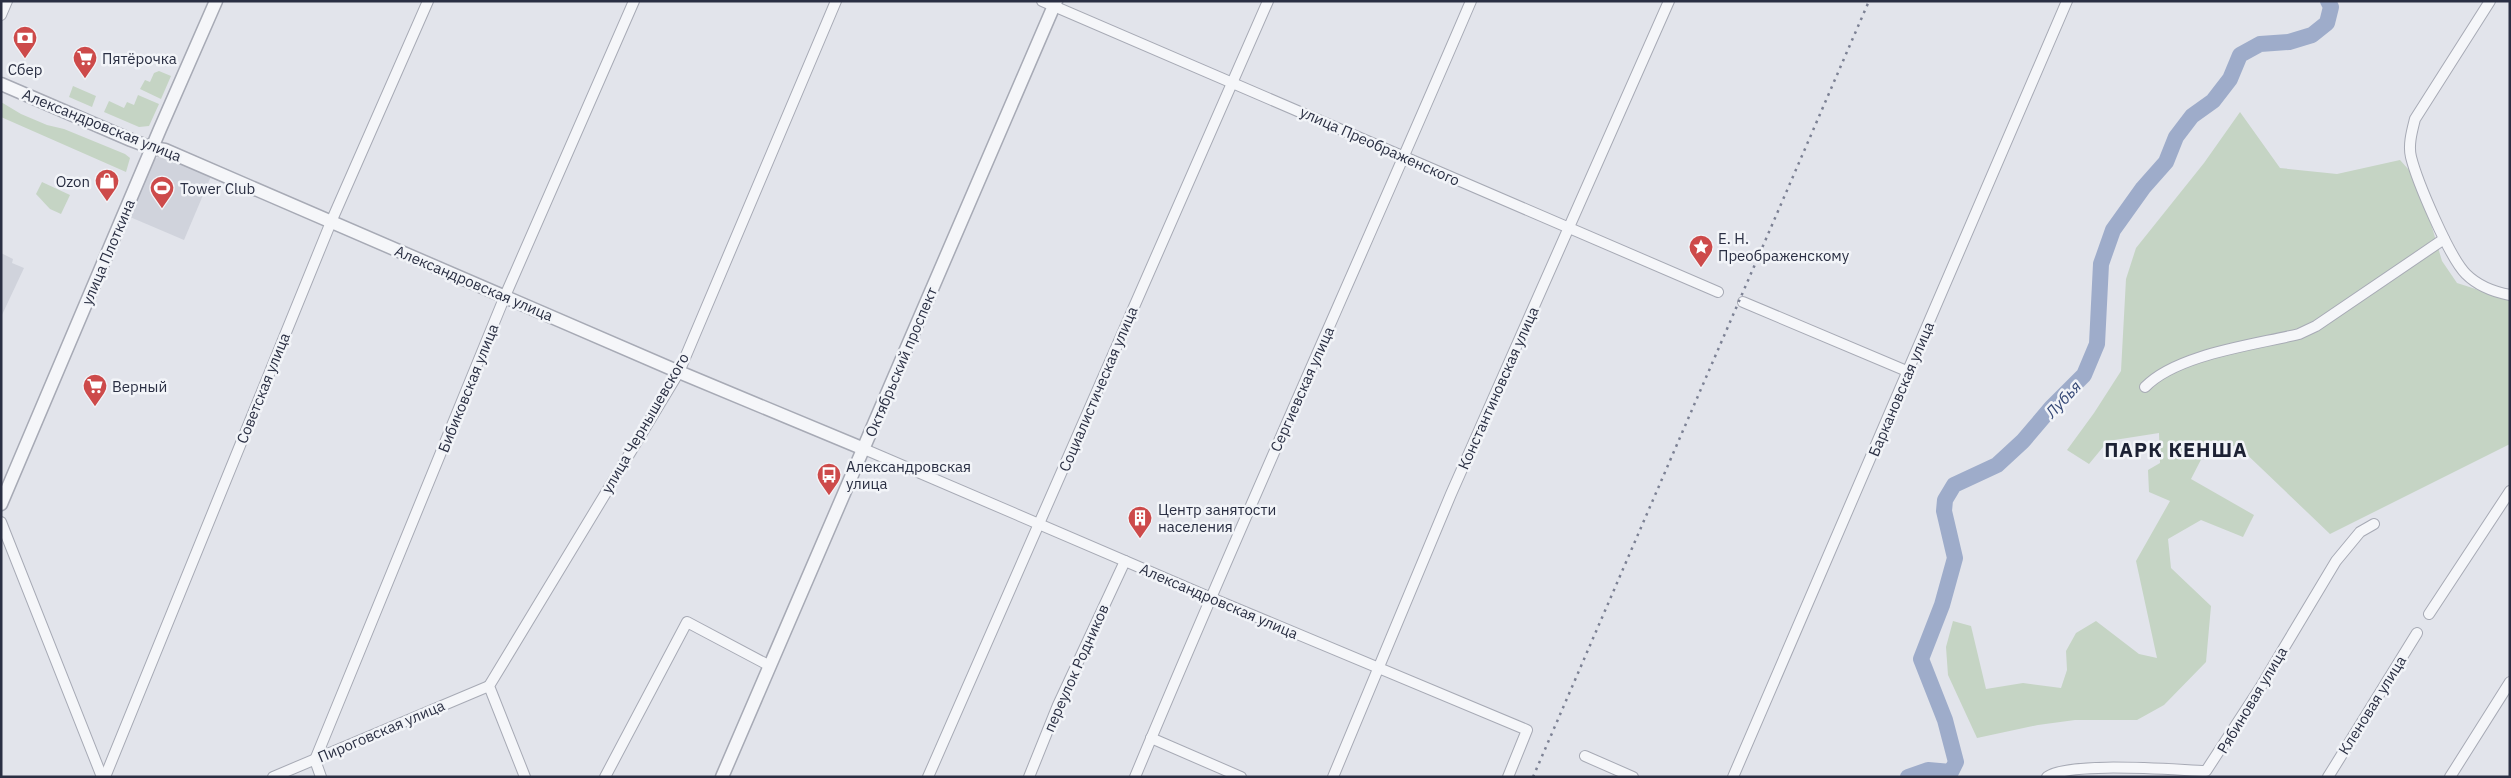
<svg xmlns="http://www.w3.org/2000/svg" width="2511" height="778" viewBox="0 0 2511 778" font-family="'IBM Plex Sans',sans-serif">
	<rect width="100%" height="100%" fill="#e2e4eb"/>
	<g fill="#d0d3dc">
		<path d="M 162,154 L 212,174 L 184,240 L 130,217 L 154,160 Z"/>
		<path d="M 1,253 L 13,259 L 12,263 L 24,268 L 1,317 Z"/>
	</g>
	<g fill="#c5d4c4">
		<path d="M 159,71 L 171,76 L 161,99 L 140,89 L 145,80 L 150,82 L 154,73 Z"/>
		<path d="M 73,86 L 96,96 L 92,107 L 69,97 Z"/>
		<path d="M 138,95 L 159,104 L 149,126 L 139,127 L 104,112 L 109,101 L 124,108 L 127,102 L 134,105 Z"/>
		<path d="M 1,102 L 21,114 L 47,125 L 64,129 L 125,154 L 130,158 L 126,172 L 1,117 Z"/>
		<path d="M 2240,112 L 2280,168 L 2337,174 L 2400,160 L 2418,180 L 2442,261 L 2457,283 L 2510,300 L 2510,444 L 2330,534 L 2238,446 L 2208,446 L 2191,479 L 2254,515 L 2243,537 L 2201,520 L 2168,539 L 2171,568 L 2211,606 L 2206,662 L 2164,705 L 2137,720 L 2075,720 L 2038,725 L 1977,738 L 1948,675 L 1946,647 L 1953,621 L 1971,626 L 1986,689 L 2023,683 L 2061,688 L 2067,670 L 2066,651 L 2076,633 L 2096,621 L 2139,654 L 2157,658 L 2136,561 L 2170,501 L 2149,492 L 2148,470 L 2160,463 L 2159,433 L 2108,441 L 2089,464 L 2067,450 L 2094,413 L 2121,371 L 2126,279 L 2136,248 L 2204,163 Z"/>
		<path d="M 42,182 L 70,195 L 61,214 L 50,209 L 36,194 Z"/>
	</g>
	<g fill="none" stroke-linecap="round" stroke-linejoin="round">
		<path stroke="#9eacca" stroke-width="16" d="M 1908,777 L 1928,770 L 1951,772 L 1956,762 L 1945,720 L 1921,659 L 1942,605 L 1955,558 L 1944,511 L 1945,500 L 1954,485 L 1997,465 L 2023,441 L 2051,408 L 2084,375 L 2097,344 L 2101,264 L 2113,230 L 2143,188 L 2166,162 L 2176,137 L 2192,116 L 2213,101 L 2230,79 L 2240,55 L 2260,44 L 2289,42 L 2312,35 L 2327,23 L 2331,7 L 2328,1"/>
		<defs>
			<g id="minor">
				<path d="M 1042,1 L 1718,292"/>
				<path d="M 2490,1 L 2415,119 C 2412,131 2408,145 2411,157 C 2417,181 2449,257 2466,274 C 2477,285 2494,292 2510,295"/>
				<path d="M 1,15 L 7,1"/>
				<path d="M 1743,302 L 1909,372"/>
				<path d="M 2145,387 C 2177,354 2254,345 2299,334 L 2316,326 L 2444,239"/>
				<path d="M 864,449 L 1209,597 L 1527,730 L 1508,777"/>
				<path d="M 1,522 L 102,777"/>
				<path d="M 2429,614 L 2510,491"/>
				<path d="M 1151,738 L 1241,777"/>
				<path d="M 1585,756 L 1633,777"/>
				<path d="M 105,777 L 331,222 L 428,1"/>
				<path d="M 273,777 L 489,686"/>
				<path d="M 321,777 L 315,760 L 505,296 L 634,1"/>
				<path d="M 525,777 L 489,686 L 679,372 L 836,1"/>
				<path d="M 605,777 L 687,622 L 770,666"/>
				<path d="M 928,777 L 1268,1"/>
				<path d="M 1029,777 L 1058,705 L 1125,561"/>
				<path d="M 1135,777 C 1243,517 1360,260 1471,1"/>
				<path d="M 1333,777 L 1451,494 L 1669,1"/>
				<path d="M 1733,777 L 2067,1"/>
				<path d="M 2047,777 C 2069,761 2174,770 2206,771 L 2260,688 L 2336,561 L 2360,532 L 2374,524"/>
				<path d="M 2328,777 L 2417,633"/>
				<path d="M 2450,777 L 2510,682"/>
			</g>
			<g id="tertiary">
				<path d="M 1,84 L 131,140 L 152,148 L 165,150 L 679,372 L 864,449"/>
				<path d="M 1,504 L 160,129 L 216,1"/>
				<path d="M 722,777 L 1056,1"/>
			</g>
		</defs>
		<use href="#minor" stroke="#a7aab5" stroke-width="12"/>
		<use href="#tertiary" stroke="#a7aab5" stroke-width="15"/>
		<use href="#minor" stroke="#f5f6f9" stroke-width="10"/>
		<use href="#tertiary" stroke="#f5f6f9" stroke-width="12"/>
		<path stroke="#7c8194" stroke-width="2.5" stroke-dasharray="2.5 5" stroke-linecap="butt" d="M 1533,777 L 1869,1"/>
	</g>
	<defs>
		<symbol id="bank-pin" viewBox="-11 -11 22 30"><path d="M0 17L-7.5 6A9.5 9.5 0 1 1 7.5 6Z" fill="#cd4a4a" stroke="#f2f4f8"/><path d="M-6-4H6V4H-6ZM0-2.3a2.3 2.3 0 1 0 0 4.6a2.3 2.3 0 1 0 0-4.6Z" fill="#fff"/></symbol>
		<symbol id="supermarket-pin" viewBox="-11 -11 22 30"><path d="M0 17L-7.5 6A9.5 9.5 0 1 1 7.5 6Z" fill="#cd4a4a" stroke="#f2f4f8"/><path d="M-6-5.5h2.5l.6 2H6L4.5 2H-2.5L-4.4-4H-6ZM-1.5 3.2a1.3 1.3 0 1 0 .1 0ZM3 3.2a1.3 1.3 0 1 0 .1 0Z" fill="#fff"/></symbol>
		<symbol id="shop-pin" viewBox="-11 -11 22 30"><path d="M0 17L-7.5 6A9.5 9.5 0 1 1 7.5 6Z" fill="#cd4a4a" stroke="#f2f4f8"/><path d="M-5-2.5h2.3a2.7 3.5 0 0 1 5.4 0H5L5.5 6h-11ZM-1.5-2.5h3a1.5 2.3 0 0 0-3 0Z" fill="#fff"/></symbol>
		<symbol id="stadium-pin" viewBox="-11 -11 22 30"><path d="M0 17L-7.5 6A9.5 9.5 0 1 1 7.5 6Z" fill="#cd4a4a" stroke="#f2f4f8"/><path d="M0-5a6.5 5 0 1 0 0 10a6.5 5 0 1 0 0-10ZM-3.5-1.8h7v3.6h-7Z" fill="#fff"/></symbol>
		<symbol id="sight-pin" viewBox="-11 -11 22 30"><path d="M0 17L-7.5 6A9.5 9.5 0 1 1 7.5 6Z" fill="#cd4a4a" stroke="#f2f4f8"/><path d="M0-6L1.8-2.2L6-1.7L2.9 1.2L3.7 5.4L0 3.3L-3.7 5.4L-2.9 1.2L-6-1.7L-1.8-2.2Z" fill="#fff"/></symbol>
		<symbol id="bus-pin" viewBox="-11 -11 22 30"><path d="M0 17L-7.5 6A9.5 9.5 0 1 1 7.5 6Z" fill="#cd4a4a" stroke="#f2f4f8"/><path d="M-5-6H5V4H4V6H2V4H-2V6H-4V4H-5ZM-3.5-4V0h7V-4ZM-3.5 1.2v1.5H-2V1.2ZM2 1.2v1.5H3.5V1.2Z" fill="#fff"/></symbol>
		<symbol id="building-pin" viewBox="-11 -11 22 30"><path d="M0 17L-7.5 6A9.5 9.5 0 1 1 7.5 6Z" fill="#cd4a4a" stroke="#f2f4f8"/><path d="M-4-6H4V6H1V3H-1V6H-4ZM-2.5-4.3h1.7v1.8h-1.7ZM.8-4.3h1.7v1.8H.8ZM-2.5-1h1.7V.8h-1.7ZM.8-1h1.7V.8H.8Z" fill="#fff"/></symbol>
	</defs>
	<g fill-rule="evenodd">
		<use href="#bank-pin" x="11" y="24" width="28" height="38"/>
		<use href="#supermarket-pin" x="71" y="44" width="28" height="38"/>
		<use href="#shop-pin" x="93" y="167" width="28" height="38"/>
		<use href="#stadium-pin" x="148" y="174" width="28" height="38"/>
		<use href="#sight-pin" x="1687" y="233" width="28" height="38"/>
		<use href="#supermarket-pin" x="81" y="372" width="28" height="38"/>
		<use href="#bus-pin" x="815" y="461" width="28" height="38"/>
		<use href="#building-pin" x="1126" y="504" width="28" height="38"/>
	</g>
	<g text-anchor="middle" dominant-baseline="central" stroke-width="5" stroke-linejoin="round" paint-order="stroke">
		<g font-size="15" fill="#2a2f43" stroke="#f2f4f8" text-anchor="start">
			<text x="102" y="58">Пятёрочка</text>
			<text x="25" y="69" text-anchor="middle">Сбер</text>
			<text x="90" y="181" text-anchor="end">Ozon</text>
			<text x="180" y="188">Tower Club</text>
			<text x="1718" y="238">Е. Н.<tspan x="1718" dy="17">Преображенскому</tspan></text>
			<text x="112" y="386">Верный</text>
			<text x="846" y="466">Александровская<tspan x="846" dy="17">улица</tspan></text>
			<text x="1158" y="509">Центр занятости<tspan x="1158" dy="17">населения</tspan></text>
		</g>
		<g font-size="15" fill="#2a2f43" stroke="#f2f4f8">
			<text transform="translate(102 125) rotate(22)">Александровская улица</text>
			<text transform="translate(1380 146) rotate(24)">улица Преображенского</text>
			<text transform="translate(108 252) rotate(-67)">улица Плоткина</text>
			<text transform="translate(474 283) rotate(23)">Александровская улица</text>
			<text transform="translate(901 362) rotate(-67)">Октябрьский проспект</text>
			<text transform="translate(263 388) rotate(-68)">Советская улица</text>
			<text transform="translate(468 388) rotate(-68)">Бибиковская улица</text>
			<text transform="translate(1498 388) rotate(-66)">Константиновская улица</text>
			<text transform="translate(1098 389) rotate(-67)">Социалистическая улица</text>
			<text transform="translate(1302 389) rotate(-66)">Сергиевская улица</text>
			<text transform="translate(1901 389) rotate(-67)">Баркановская улица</text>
			<text transform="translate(645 423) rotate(-60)">улица Чернышевского</text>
			<text transform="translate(1219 601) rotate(23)">Александровская улица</text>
			<text transform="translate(1076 668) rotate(-66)">переулок Родников</text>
			<text transform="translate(2252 700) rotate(-59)">Рябиновая улица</text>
			<text transform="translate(2372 705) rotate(-58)">Кленовая улица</text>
			<text transform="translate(381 731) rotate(-23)">Пироговская улица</text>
		</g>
		<g font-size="16" font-style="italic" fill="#354876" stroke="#f2f4f8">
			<text transform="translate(2063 399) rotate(-47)">Лубья</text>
		</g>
		<g font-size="20" font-weight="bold" letter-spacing="1" fill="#1c2133" stroke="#f2f4f8">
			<text x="2176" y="449">ПАРК КЕНША</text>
		</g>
	</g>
	<rect width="2511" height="778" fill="none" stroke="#2a2f43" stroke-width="5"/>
</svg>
